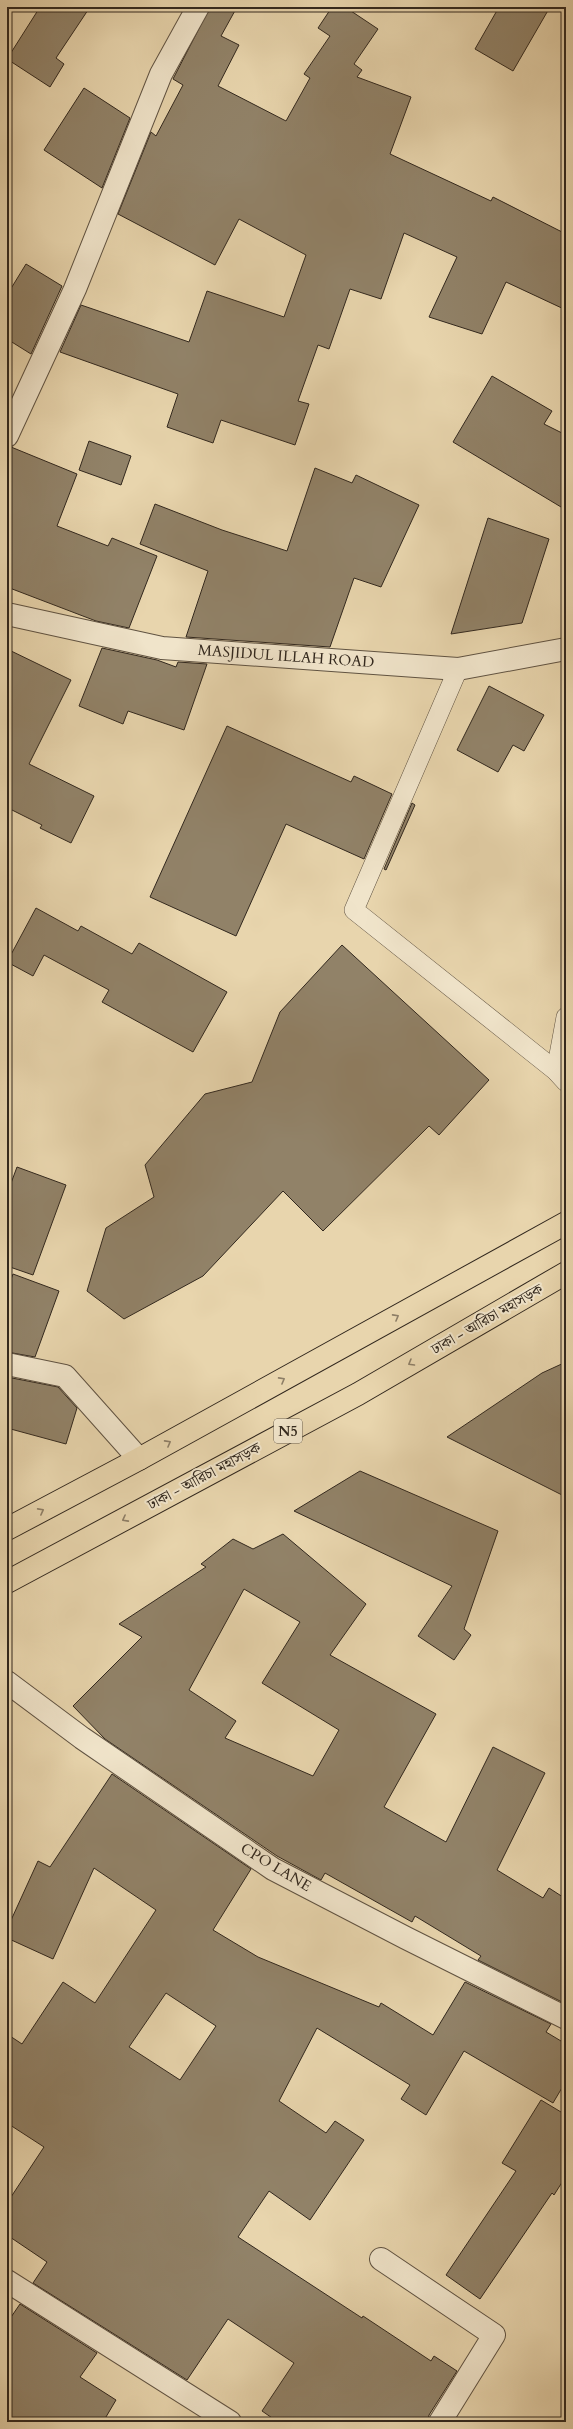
<svg xmlns="http://www.w3.org/2000/svg" width="573" height="2429" viewBox="0 0 573 2429" font-family="Cardo,'Noto Serif Bengali',serif">
	<rect width="100%" height="100%" fill="#e8d5ad"/>
	<filter id="stains"><feTurbulence type="fractalNoise" baseFrequency=".005" numOctaves="4"/><feColorMatrix values="0 0 0 0 .2 0 0 0 0 .09 0 0 0 0 .02 0 0 0 .5 -.17"/></filter>
	<radialGradient id="worn" r=".72"><stop offset=".6" stop-color="#630" stop-opacity="0"/><stop offset="1" stop-color="#630" stop-opacity=".3"/></radialGradient>
	<g fill="#918268" stroke="#32281e" fill-rule="evenodd">
		<path d="M 40,7 L 90,7 L 56,58 L 64,64 L 50,87 L 7,59 Z"/>
		<path d="M 210,7 L 237,7 L 221,36 L 239,45 L 218,86 L 286,121 L 310,78 L 304,74 L 330,36 L 318,28 L 332,7 L 345,7 L 378,29 L 354,64 L 362,70 L 357,77 L 411,97 L 390,154 L 491,201 L 493,197 L 566,234 L 566,310 L 506,282 L 482,334 L 429,317 L 457,257 L 404,233 L 381,299 L 350,289 L 329,349 L 318,345 L 298,401 L 309,404 L 295,445 L 221,420 L 213,443 L 167,427 L 178,394 L 60,352 L 81,305 L 189,342 L 207,291 L 284,317 L 306,255 L 239,219 L 215,265 L 118,214 L 151,132 L 156,136 L 183,85 L 173,79 Z"/>
		<path d="M 499,7 L 550,7 L 513,71 L 475,49 Z"/>
		<path d="M 84,88 L 130,118 L 102,188 L 44,150 Z"/>
		<path d="M 26,264 L 62,286 L 31,354 L 7,339 L 7,295 Z"/>
		<path d="M 492,376 L 552,411 L 544,424 L 566,435 L 566,510 L 453,442 Z"/>
		<path d="M 89,441 L 131,456 L 121,485 L 79,470 Z"/>
		<path d="M 11,447 L 77,474 L 57,526 L 108,546 L 112,538 L 157,556 L 129,628 L 96,621 L 7,587 L 7,448 Z"/>
		<path d="M 315,468 L 352,483 L 356,475 L 419,505 L 381,587 L 354,578 L 330,647 L 186,637 L 208,571 L 140,544 L 155,504 L 222,530 L 287,551 Z"/>
		<path d="M 488,518 L 549,539 L 522,623 L 451,634 Z"/>
		<path d="M 102,648 L 157,660 L 176,667 L 178,662 L 207,664 L 184,730 L 128,711 L 123,724 L 79,706 Z"/>
		<path d="M 7,649 L 71,680 L 29,764 L 94,796 L 71,843 L 40,828 L 42,825 L 8,808 L 7,810 Z"/>
		<path d="M 489,686 L 544,715 L 524,751 L 513,745 L 498,772 L 457,750 Z"/>
		<path d="M 227,726 L 351,782 L 354,776 L 392,794 L 364,859 L 286,824 L 236,936 L 150,897 Z"/>
		<path d="M 412,803 L 415,805 L 386,870 L 384,869 Z"/>
		<path d="M 36,908 L 78,931 L 81,926 L 132,954 L 139,943 L 227,992 L 193,1052 L 102,1002 L 109,990 L 44,955 L 33,976 L 7,962 Z"/>
		<path d="M 342,945 L 489,1080 L 439,1135 L 429,1126 L 323,1231 L 283,1191 L 203,1276 L 124,1319 L 87,1291 L 106,1228 L 154,1197 L 145,1165 L 205,1094 L 252,1082 L 280,1012 Z"/>
		<path d="M 17,1167 L 66,1185 L 33,1275 L 7,1266 L 7,1194 Z"/>
		<path d="M 13,1274 L 59,1291 L 35,1357 L 7,1352 L 7,1290 Z"/>
		<path d="M 566,1362 L 566,1497 L 447,1437 L 542,1373 Z"/>
		<path d="M 7,1377 L 58,1387 L 77,1408 L 66,1444 L 7,1428 Z"/>
		<path d="M 360,1471 L 498,1531 L 464,1629 L 471,1635 L 454,1660 L 418,1636 L 452,1586 L 294,1511 Z"/>
		<path d="M 283,1534 L 366,1604 L 330,1655 L 436,1714 L 384,1807 L 446,1842 L 493,1747 L 545,1773 L 497,1870 L 543,1898 L 549,1888 L 566,1899 L 566,1999 L 564,2003 L 478,1960 L 481,1956 L 415,1916 L 412,1922 L 325,1873 L 321,1880 L 277,1856 L 105,1739 L 73,1706 L 142,1637 L 119,1624 L 206,1567 L 201,1564 L 233,1539 L 253,1549 ZM 244,1589 L 300,1622 L 262,1683 L 339,1730 L 313,1776 L 225,1738 L 236,1721 L 189,1690 Z"/>
		<path d="M 112,1774 L 251,1869 L 213,1930 L 258,1957 L 379,2007 L 381,2003 L 433,2035 L 465,1982 L 551,2024 L 546,2032 L 566,2044 L 566,2081 L 553,2103 L 464,2051 L 426,2115 L 401,2099 L 410,2085 L 317,2028 L 279,2101 L 326,2133 L 335,2121 L 364,2140 L 310,2220 L 269,2191 L 238,2237 L 362,2318 L 363,2316 L 431,2361 L 434,2356 L 457,2371 L 429,2415 L 428,2422 L 278,2422 L 262,2411 L 294,2363 L 228,2319 L 187,2380 L 33,2283 L 47,2262 L 7,2235 L 7,2203 L 44,2147 L 7,2123 L 7,2034 L 22,2044 L 63,1982 L 95,2003 L 156,1910 L 94,1868 L 53,1959 L 7,1938 L 7,1929 L 38,1861 L 50,1867 ZM 166,1993 L 216,2026 L 180,2080 L 129,2047 Z"/>
		<path d="M 541,2100 L 566,2115 L 566,2176 L 554,2195 L 552,2193 L 480,2299 L 446,2275 L 516,2171 L 502,2163 Z"/>
		<path d="M 20,2304 L 97,2353 L 80,2377 L 116,2400 L 103,2422 L 7,2422 L 7,2323 Z"/>
	</g>
	<g fill="none" stroke-linecap="round" stroke-linejoin="round">
		<defs>
			<g id="lane">
				<path d="M 458,669 L 354,910 L 556,1071"/>
				<path d="M 566,1017 L 556,1071 L 566,1082"/>
			</g>
			<g id="street">
				<path d="M 7,436 L 75,289 L 161,74 L 198,7"/>
				<path d="M 7,614 L 162,648 L 458,669 L 566,649"/>
				<path d="M 7,1364 L 65,1376 L 139,1459"/>
				<path d="M 7,1682 L 82,1738 L 273,1869 L 406,1938 L 566,2018"/>
				<path d="M 381,2259 L 494,2335 L 440,2422"/>
				<path d="M 7,2281 L 230,2422"/>
			</g>
			<g id="highway">
				<path d="M 7,1529 L 139,1459 L 566,1223"/>
				<path d="M 7,1582 L 358,1394 L 566,1273"/>
			</g>
		</defs>
		<use href="#lane" stroke="#605342" stroke-width="20"/>
		<use href="#street" stroke="#605342" stroke-width="24"/>
		<use href="#highway" stroke="#32281e" stroke-width="24"/>
		<use href="#lane" stroke="#f0e4ca" stroke-width="19"/>
		<use href="#street" stroke="#f0e4ca" stroke-width="22"/>
		<use href="#highway" stroke="#e8d5ad" stroke-width="22"/>
	</g>
	<defs><path id="oneway-chevron" d="M-2-3.5L2.5 0L-2 3.5" fill="none" stroke-width="1.6" stroke-linecap="round" stroke-linejoin="round"/></defs>
	<g stroke="#8d7e66">
		<use href="#oneway-chevron" transform="translate(396 1317) rotate(-29)"/>
		<use href="#oneway-chevron" transform="translate(411 1363) rotate(150)"/>
		<use href="#oneway-chevron" transform="translate(282 1380) rotate(-29)"/>
		<use href="#oneway-chevron" transform="translate(168 1443) rotate(-29)"/>
		<use href="#oneway-chevron" transform="translate(41 1511) rotate(-28)"/>
		<use href="#oneway-chevron" transform="translate(125 1519) rotate(152)"/>
	</g>
	<g text-anchor="middle" dominant-baseline="central" stroke-width="4" stroke-linejoin="round" paint-order="stroke">
		<rect fill="#f0e4ca" stroke="#6b6052" stroke-width="1" x="274" y="1419" width="28" height="24" rx="3"/>
		<g font-size="14" font-weight="bold" fill="#32281e">
			<text x="288" y="1431">N5</text>
		</g>
		<g font-size="15" fill="#32281e" stroke="#f0e4ca">
			<text transform="translate(286 656) rotate(4)">MASJIDUL ILLAH ROAD</text>
			<text transform="translate(487 1319) rotate(-30)">ঢাকা - আরিচা মহাসড়ক</text>
			<text transform="translate(204 1476) rotate(-28)">ঢাকা - আরিচা মহাসড়ক</text>
			<text transform="translate(276 1867) rotate(31)">CPO LANE</text>
		</g>
	</g>
	<rect width="573" height="2429" fill="none" stroke="#e8d5ad" stroke-width="24"/>
	<rect x="8" y="8" width="557" height="2413" fill="none" stroke="#32281e" stroke-width="2"/>
	<rect x="12" y="12" width="549" height="2405" fill="none" stroke="#32281e"/>
	<rect width="100%" height="100%" filter="url(#stains)"/>
	<rect width="100%" height="100%" fill="url(#worn)"/>
</svg>
